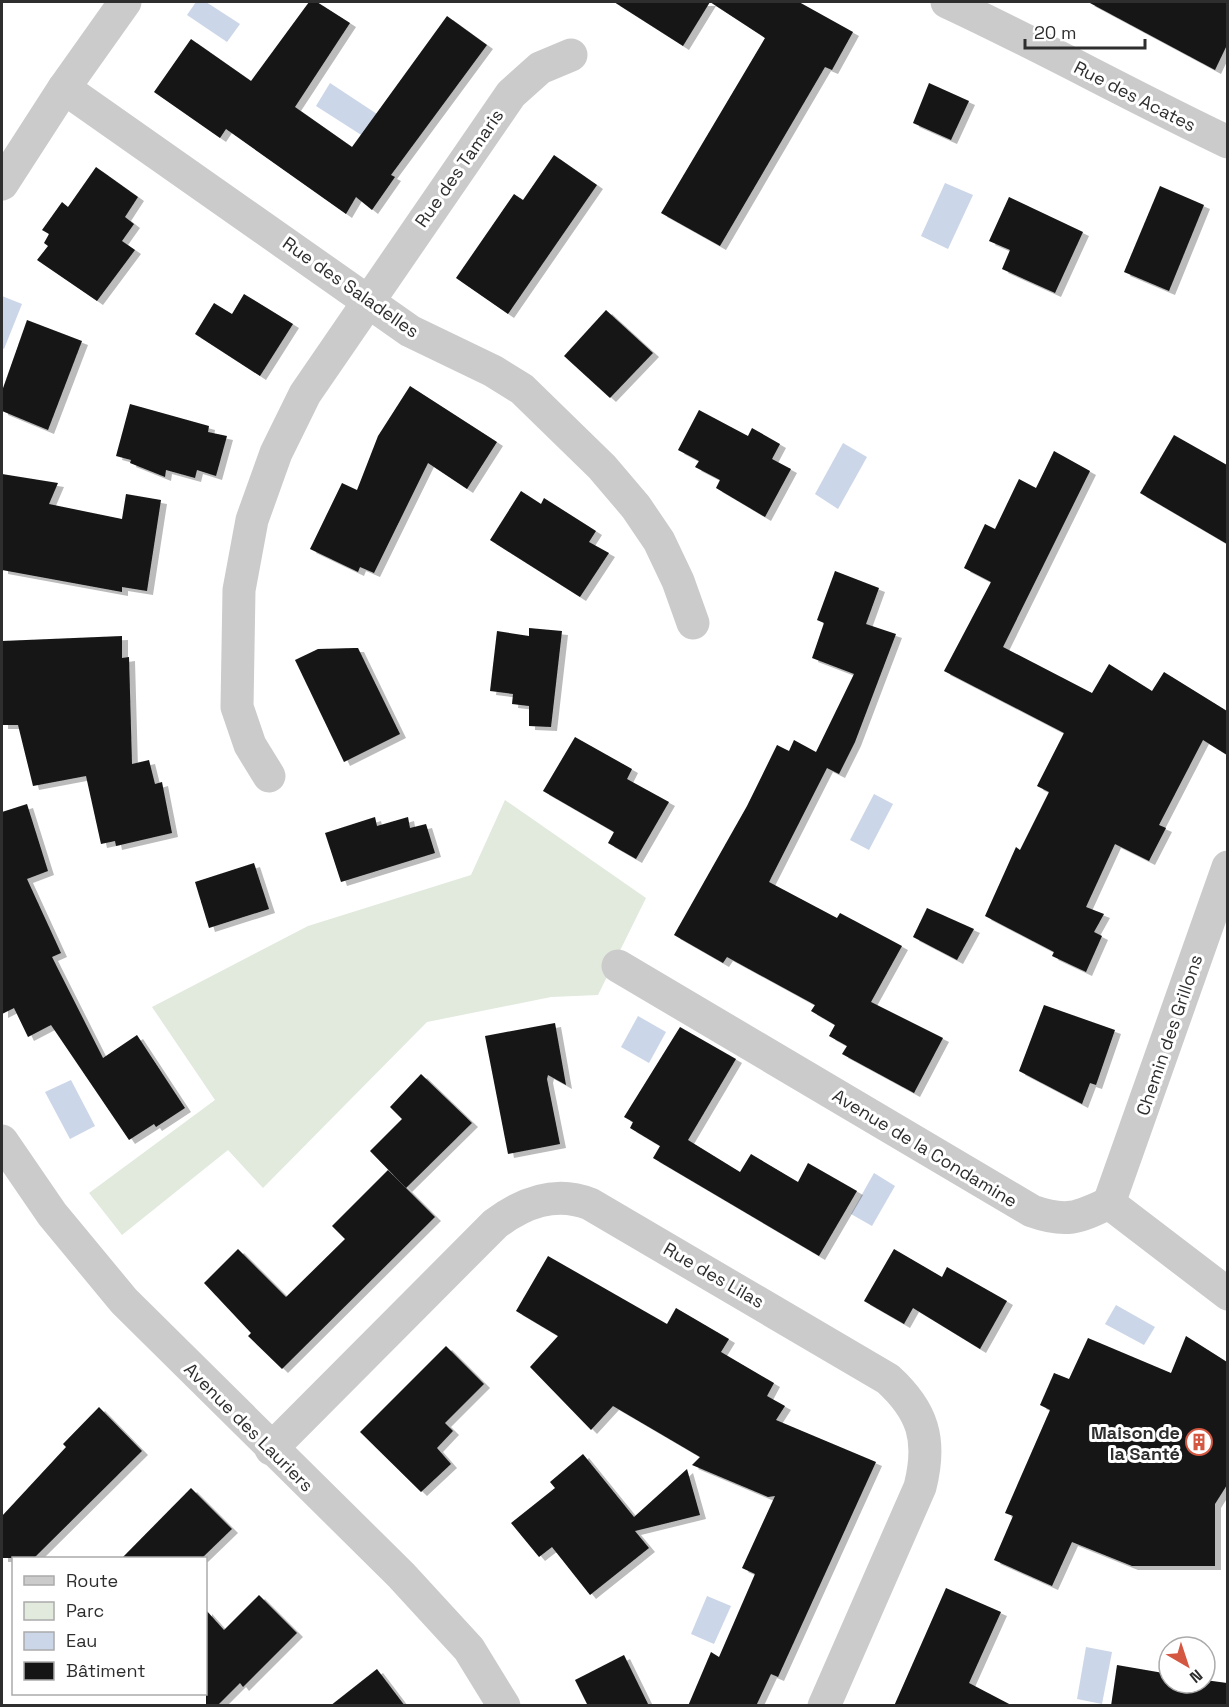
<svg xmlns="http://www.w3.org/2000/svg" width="1229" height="1707" viewBox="0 0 1229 1707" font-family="'Space Grotesk',sans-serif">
	<defs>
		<filter id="shadow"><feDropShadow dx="6" dy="4" stdDeviation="0" flood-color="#0004"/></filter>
	</defs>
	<rect width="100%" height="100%" fill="#fff"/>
	<path fill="#e1eadd" d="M 505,800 L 646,898 L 598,995 L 551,997 L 427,1022 L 263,1188 L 228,1150 L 122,1235 L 89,1193 L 215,1100 L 152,1007 L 308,926 L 471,875 Z"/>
	<g fill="#cbd6e8">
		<path d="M 196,2 L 206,2 L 240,24 L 227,42 L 187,15 Z"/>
		<path d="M 330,83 L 380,116 L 366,138 L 316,106 Z"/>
		<path d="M 945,183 L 973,195 L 948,249 L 921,236 Z"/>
		<path d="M 2,296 L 22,304 L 4,349 L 2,348 Z"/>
		<path d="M 843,443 L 867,457 L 838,509 L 815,494 Z"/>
		<path d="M 874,794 L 893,804 L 869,850 L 850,840 Z"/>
		<path d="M 638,1016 L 666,1032 L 649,1063 L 621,1047 Z"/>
		<path d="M 71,1080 L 95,1126 L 70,1139 L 45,1092 Z"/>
		<path d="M 874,1173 L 895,1186 L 872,1226 L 851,1214 Z"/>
		<path d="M 1116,1305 L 1155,1327 L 1144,1345 L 1105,1324 Z"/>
		<path d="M 707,1596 L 731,1606 L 714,1644 L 691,1634 Z"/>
		<path d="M 1086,1647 L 1112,1652 L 1102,1704 L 1077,1699 Z"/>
	</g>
	<g fill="#151515" filter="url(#shadow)">
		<path d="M 309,2 L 317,2 L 350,23 L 295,107 L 352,147 L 447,16 L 487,45 L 391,175 L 395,177 L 372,210 L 356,197 L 346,214 L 226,129 L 220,138 L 154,92 L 191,39 L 251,81 Z"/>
		<path d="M 614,2 L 799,2 L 853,32 L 832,70 L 825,67 L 720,246 L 661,213 L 765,38 L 710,2 L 683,46 Z"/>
		<path d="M 1088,2 L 1227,2 L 1227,45 L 1215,70 Z"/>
		<path d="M 929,83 L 969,101 L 951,140 L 913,123 Z"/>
		<path d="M 554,155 L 597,185 L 508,314 L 456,278 L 514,194 L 523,200 Z"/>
		<path d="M 96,167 L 138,197 L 125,217 L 134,224 L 122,241 L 135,250 L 97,301 L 37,260 L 48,246 L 44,243 L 49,234 L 42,230 L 62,202 L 68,207 Z"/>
		<path d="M 1160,186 L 1204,205 L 1169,291 L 1124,272 Z"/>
		<path d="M 1009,197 L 1083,232 L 1055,293 L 1002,269 L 1010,250 L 989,241 Z"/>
		<path d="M 244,294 L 293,324 L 260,376 L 195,334 L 214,303 L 232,314 Z"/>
		<path d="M 606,310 L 653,353 L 610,398 L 564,356 Z"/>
		<path d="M 27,320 L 82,341 L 48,430 L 2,411 L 2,391 Z"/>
		<path d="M 410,386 L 497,442 L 467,489 L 428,463 L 374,573 L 360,567 L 358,572 L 310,549 L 342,483 L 357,490 L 378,436 Z"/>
		<path d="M 130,404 L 209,426 L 208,432 L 227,436 L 216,476 L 197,470 L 195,478 L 166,470 L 165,477 L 130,463 L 131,460 L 116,456 Z"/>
		<path d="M 699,410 L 748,436 L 752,428 L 780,444 L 772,459 L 791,469 L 765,517 L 716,488 L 720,480 L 695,467 L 699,461 L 678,450 Z"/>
		<path d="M 1174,435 L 1227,465 L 1227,544 L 1140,493 Z"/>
		<path d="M 1054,451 L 1090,471 L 1003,647 L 1092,693 L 1109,664 L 1152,691 L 1164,672 L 1227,711 L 1227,755 L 1203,740 L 1159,825 L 1166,828 L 1149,861 L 1115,844 L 1086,907 L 1104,914 L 1094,932 L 1102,936 L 1086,972 L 1052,956 L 1054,952 L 985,916 L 1016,847 L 1020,850 L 1049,792 L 1037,786 L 1064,733 L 944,671 L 991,582 L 964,568 L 985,524 L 995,529 L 1019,479 L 1036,488 Z"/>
		<path d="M 2,474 L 58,483 L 49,504 L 122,519 L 126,494 L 161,500 L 147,591 L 122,587 L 122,592 L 2,570 Z"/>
		<path d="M 521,491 L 541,504 L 544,498 L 596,531 L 589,542 L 609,553 L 580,597 L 490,540 Z"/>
		<path d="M 835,571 L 879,588 L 866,624 L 896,634 L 855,742 L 839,774 L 827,768 L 769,882 L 837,918 L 840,913 L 902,946 L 871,1002 L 943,1038 L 914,1093 L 842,1054 L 847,1046 L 829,1036 L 835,1025 L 811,1011 L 815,1005 L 727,957 L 723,963 L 674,935 L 747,806 L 777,745 L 789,751 L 794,740 L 816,752 L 854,674 L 812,658 L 824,623 L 817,620 Z"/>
		<path d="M 529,628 L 562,631 L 551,727 L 529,726 L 529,706 L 512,704 L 513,694 L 490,691 L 497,631 L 529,636 Z"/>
		<path d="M 122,636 L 122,658 L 129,657 L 132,764 L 149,760 L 155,784 L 162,782 L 172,833 L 116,846 L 115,841 L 101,844 L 86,776 L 33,786 L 18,725 L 2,725 L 2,641 Z"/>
		<path d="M 354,648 L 358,648 L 400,734 L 344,762 L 295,660 L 318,649 Z"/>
		<path d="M 575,737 L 632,769 L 627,779 L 669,802 L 636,859 L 608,843 L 614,832 L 543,791 Z"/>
		<path d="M 27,804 L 48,871 L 27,879 L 61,953 L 52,957 L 103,1058 L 137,1035 L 185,1108 L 156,1127 L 154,1124 L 129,1140 L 51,1025 L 28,1037 L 14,1008 L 2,1014 L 2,812 Z"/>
		<path d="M 375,817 L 377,826 L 408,817 L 410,828 L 426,824 L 435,853 L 341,882 L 325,833 Z"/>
		<path d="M 254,863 L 269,909 L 209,928 L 195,882 Z"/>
		<path d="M 927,908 L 974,929 L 957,960 L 913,937 Z"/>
		<path d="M 1044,1005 L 1115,1030 L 1096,1085 L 1090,1083 L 1082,1104 L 1019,1071 Z"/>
		<path d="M 555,1023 L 566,1085 L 548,1075 L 547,1079 L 560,1144 L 508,1154 L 485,1036 Z"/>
		<path d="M 680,1027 L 736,1059 L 688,1140 L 740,1172 L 751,1154 L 798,1182 L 808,1163 L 857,1191 L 819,1256 L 653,1158 L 660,1146 L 630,1128 L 633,1122 L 624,1117 Z"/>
		<path d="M 421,1074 L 472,1123 L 406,1188 L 370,1151 L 402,1119 L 390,1107 Z"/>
		<path d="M 388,1170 L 435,1217 L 282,1369 L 248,1336 L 251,1333 L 204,1283 L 238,1249 L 286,1297 L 345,1239 L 332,1226 Z"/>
		<path d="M 894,1249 L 942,1277 L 947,1267 L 1007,1301 L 980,1349 L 913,1308 L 904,1324 L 864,1301 Z"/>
		<path d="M 548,1256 L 667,1324 L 676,1308 L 729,1339 L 721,1352 L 774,1383 L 767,1396 L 785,1406 L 776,1420 L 876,1462 L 778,1677 L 771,1674 L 756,1706 L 688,1706 L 711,1652 L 719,1657 L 755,1574 L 742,1568 L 775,1496 L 768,1497 L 692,1465 L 700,1457 L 613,1406 L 591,1430 L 530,1367 L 558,1336 L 516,1311 Z"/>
		<path d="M 1186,1336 L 1227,1362 L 1227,1485 L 1215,1504 L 1215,1566 L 1132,1566 L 1072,1542 L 1052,1586 L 994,1560 L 1013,1516 L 1005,1513 L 1050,1410 L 1040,1405 L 1054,1373 L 1069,1379 L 1088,1338 L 1171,1373 Z"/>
		<path d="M 446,1346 L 484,1384 L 445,1423 L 453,1431 L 437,1448 L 451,1464 L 421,1492 L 360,1432 Z"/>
		<path d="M 99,1407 L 142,1451 L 34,1558 L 2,1558 L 2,1516 L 66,1447 L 63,1444 Z"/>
		<path d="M 583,1454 L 634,1517 L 687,1469 L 700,1515 L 635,1531 L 649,1548 L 590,1595 L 552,1547 L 539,1557 L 511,1523 L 555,1488 L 550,1482 Z"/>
		<path d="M 191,1488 L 232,1529 L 202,1558 L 122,1558 Z"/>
		<path d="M 946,1588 L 1001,1612 L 969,1683 L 1013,1706 L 894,1706 Z"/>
		<path d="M 259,1595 L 297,1633 L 243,1687 L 240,1683 L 217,1706 L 206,1706 L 206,1610 L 224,1630 Z"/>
		<path d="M 624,1655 L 649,1706 L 588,1706 L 575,1680 Z"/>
		<path d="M 1117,1665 L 1169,1674 L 1169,1683 L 1205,1683 L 1205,1680 L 1227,1683 L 1227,1706 L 1111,1706 Z"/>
		<path d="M 377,1669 L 405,1706 L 330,1706 Z"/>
	</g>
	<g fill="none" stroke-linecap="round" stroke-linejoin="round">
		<g stroke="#cbcbcb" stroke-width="33">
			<path d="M 947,2 C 1042,46 1133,97 1228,142"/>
			<path d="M 64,88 L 410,331 L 493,371 L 522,389 L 602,467 L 636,507 L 659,541 L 678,581 L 693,623"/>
			<path d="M 2,184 L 64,88 L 125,2"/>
			<path d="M 269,776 L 250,745 L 237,707 L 239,590 L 252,520 L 276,453 L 305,394 L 511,94 L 540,68 L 571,55"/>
			<path d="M 618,966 L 1032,1211 C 1066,1223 1078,1218 1109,1203 L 1228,1294"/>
			<path d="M 2,1141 L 52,1214 L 124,1301 L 401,1575 L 469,1649 L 504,1706"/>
			<path d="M 1109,1203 L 1228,867"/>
			<path d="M 271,1449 L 495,1224 C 523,1203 555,1190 590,1204 L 888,1379 C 923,1411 932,1440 920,1487 L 824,1706"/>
		</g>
	</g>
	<defs>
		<symbol id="building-ring" viewBox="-11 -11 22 22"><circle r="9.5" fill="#fff" stroke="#d45741" stroke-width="1.5"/><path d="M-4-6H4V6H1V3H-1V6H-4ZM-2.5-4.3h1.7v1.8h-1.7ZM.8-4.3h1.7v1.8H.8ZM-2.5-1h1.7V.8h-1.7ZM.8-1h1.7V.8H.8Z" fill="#d45741"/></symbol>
	</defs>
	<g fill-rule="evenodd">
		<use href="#building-ring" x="1184" y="1427" width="30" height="30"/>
	</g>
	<g text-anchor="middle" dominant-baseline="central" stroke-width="6" stroke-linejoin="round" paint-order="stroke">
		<g font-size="18" fill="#2e2e2e" stroke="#fff">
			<text transform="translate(1135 96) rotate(27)">Rue des Acates</text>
			<text transform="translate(459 168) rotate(-55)">Rue des Tamaris</text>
			<text transform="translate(351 287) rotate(35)">Rue des Saladelles</text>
			<text transform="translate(1169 1035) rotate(-71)">Chemin des Grillons</text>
			<text transform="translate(925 1148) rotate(31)">Avenue de la Condamine</text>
			<text transform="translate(714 1275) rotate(30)">Rue des Lilas</text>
			<text transform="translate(249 1427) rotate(45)">Avenue des Lauriers</text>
		</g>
		<g font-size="18" font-weight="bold" fill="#2e2e2e" stroke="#fff" text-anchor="end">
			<text x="1180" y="1432">Maison de<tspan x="1180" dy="21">la Santé</tspan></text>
		</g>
	</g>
	<rect width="1229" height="1707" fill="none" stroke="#2e2e2e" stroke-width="6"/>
	<rect x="12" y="1557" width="195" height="138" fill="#ffffff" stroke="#ababab" stroke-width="1.5"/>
	<rect x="24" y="1576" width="30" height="9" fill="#cbcbcb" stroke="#ababab" stroke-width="1.5"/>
	<text x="66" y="1587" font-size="18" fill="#2e2e2e">Route</text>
	<rect x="24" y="1602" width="30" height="18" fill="#e1eadd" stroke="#ababab" stroke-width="1.5"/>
	<text x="66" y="1617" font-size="18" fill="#2e2e2e">Parc</text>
	<rect x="24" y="1632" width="30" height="18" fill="#cbd6e8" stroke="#ababab" stroke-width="1.5"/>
	<text x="66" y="1647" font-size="18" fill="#2e2e2e">Eau</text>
	<rect x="24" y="1662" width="30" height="18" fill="#151515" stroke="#ababab" stroke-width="1.5"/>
	<text x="66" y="1677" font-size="18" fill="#2e2e2e">Bâtiment</text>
	<g transform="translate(1187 1665) rotate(141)"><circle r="28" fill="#ffffff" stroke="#ababab" stroke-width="1.5"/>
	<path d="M0-4.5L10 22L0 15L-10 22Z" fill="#d45741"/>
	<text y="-9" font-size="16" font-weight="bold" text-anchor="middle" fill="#2e2e2e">N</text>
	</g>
	<path d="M1025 39v9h120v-9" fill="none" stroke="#2e2e2e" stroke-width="3"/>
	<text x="1034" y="39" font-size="18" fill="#2e2e2e" stroke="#ffffff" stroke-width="4.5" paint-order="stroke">20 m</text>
</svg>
